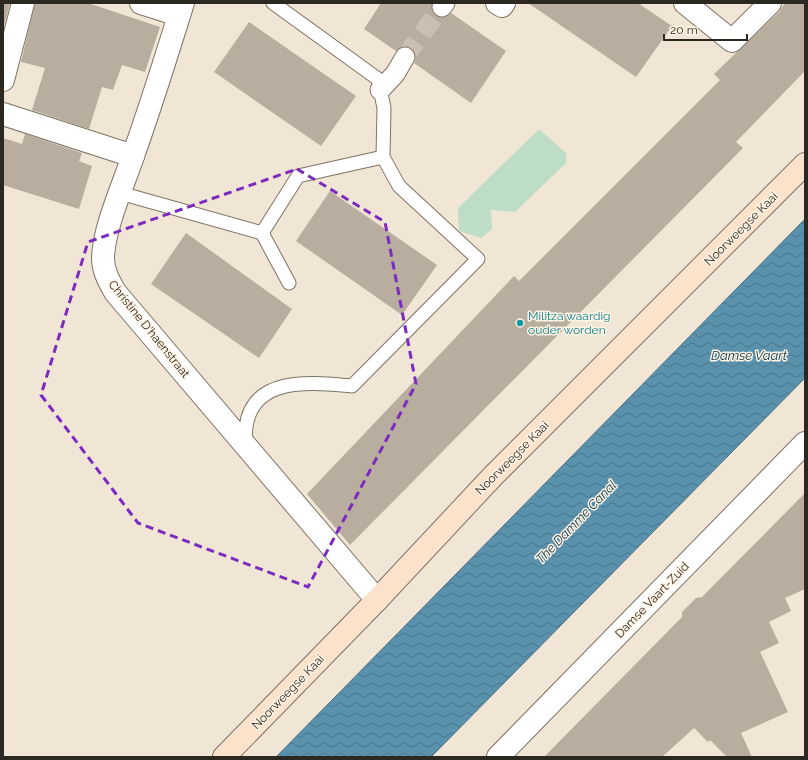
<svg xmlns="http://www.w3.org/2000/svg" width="808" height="760" viewBox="0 0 808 760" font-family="Raleway,sans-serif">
	<defs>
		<pattern id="water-waves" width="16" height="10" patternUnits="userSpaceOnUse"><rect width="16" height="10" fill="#5a92ae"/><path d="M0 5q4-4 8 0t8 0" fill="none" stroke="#4b778d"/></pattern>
	</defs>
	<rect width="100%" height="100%" fill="#f1e6d6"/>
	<path fill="#beddc7" d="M 539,129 L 566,153 L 566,163 L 515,212 L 491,210 L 492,229 L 481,238 L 459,231 L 458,208 Z"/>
	<path fill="url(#water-waves)" stroke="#4c7284" d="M 805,219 L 805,378 L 431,757 L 276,757 Z"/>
	<g fill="#b8ad9e">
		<path d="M 3,3 L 10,3 L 3,30 Z"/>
		<path d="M 35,3 L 88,3 L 160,27 L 145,72 L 122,65 L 113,90 L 102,87 L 89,129 L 32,110 L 45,68 L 21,62 Z"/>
		<path d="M 381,3 L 432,3 L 432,11 L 436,16 L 446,17 L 451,13 L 506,51 L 471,103 L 414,63 L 416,57 L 411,48 L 405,46 L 396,51 L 364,29 Z"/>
		<path d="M 528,3 L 638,3 L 672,26 L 636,77 Z"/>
		<path d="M 785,3 L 805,3 L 805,71 L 736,142 L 743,148 L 350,545 L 307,494 L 514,276 L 519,281 L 720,80 L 714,74 L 779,12 Z"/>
		<path d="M 249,22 L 356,96 L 321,146 L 214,72 Z"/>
		<path d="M 25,134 L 82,153 L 79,161 L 92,166 L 79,209 L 3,185 L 3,138 L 22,144 Z"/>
		<path d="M 330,191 L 437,265 L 402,315 L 296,241 Z"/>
		<path d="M 186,233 L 292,309 L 259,358 L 151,284 Z"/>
		<path d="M 805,493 L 805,589 L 785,598 L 791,611 L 769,622 L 779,643 L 760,652 L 788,712 L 741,733 L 752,757 L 727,757 L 710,740 L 708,742 L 694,728 L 662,757 L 544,757 L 682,617 L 682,612 L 696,598 L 702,597 Z"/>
	</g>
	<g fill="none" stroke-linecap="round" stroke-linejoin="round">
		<path stroke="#c9c0b2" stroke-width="19" stroke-dasharray="19 10" stroke-linecap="butt" d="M 405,57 L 442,7"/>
		<defs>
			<g id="service">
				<path d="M 120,193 L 262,233 L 298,176 L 383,157"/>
				<path d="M 262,233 L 289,283"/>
				<path d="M 246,445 C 246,439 245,432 246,427 C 253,374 315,383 352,386 L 478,259 L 399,186 L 383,157 L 384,108 L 378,79 L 273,3"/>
			</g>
			<g id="pedestrian">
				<path d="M 442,7 L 445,3"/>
				<path d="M 380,90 L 395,74 L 405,57"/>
			</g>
			<g id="minor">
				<path d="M 141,3 L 179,15"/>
				<path d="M 183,3 C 167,54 151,106 133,156 C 123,186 104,227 103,258 C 103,271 109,281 115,292 L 377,600"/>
				<path d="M 497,3 L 502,6 L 504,3"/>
				<path d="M 685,3 L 732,41 L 770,3"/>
				<path d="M 3,80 L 23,3"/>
				<path d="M 3,114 L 133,156"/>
				<path d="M 498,757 L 805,443"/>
			</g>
			<path id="secondary" d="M 224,757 L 377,600 L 493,476 L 805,164"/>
		</defs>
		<use href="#service" stroke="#7d7364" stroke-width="15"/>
		<use href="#pedestrian" stroke="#7d7364" stroke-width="21"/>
		<use href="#minor" stroke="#7d7364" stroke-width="24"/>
		<use href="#secondary" stroke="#7d7364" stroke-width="24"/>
		<use href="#service" stroke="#fff" stroke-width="13"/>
		<use href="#pedestrian" stroke="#fff" stroke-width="19"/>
		<use href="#minor" stroke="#fff" stroke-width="22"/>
		<use href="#secondary" stroke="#fbe2cb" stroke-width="22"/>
	</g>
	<path fill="none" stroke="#7b2cbf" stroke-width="3" stroke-dasharray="8 5" stroke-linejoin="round" d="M 297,169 L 385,222 L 416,384 L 308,587 L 138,523 L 41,395 L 88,242 Z"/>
	<circle fill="#0f9aa8" stroke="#fff3e3" stroke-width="1.5" cx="520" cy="323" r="4"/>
	<g text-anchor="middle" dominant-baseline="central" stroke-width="3" stroke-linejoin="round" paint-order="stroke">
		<g font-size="12" fill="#2b2721" stroke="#fff3e3">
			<text transform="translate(741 229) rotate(-45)">Noorweegse Kaai</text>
			<text transform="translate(149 329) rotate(51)">Christine D'haenstraat</text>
			<text transform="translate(512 458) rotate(-45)">Noorweegse Kaai</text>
			<text transform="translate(652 600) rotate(-46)">Damse Vaart-Zuid</text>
			<text transform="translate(288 692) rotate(-46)">Noorweegse Kaai</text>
		</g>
		<g font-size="12" fill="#0d838f" stroke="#fff3e3" text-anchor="start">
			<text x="528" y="316">Militza waardig<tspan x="528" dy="14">ouder worden</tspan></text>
		</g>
		<g font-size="13" font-style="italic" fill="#03374b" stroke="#fff3e3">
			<text x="749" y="355">Damse Vaart</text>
			<text transform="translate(576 522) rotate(-46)">The Damme Canal</text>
		</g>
	</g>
	<rect width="808" height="760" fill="none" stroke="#2b2721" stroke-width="8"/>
	<path d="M664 34v6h83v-6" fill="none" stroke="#2b2721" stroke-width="2"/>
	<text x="670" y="34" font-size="12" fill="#2b2721" stroke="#fff3e3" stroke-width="3" paint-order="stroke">20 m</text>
</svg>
